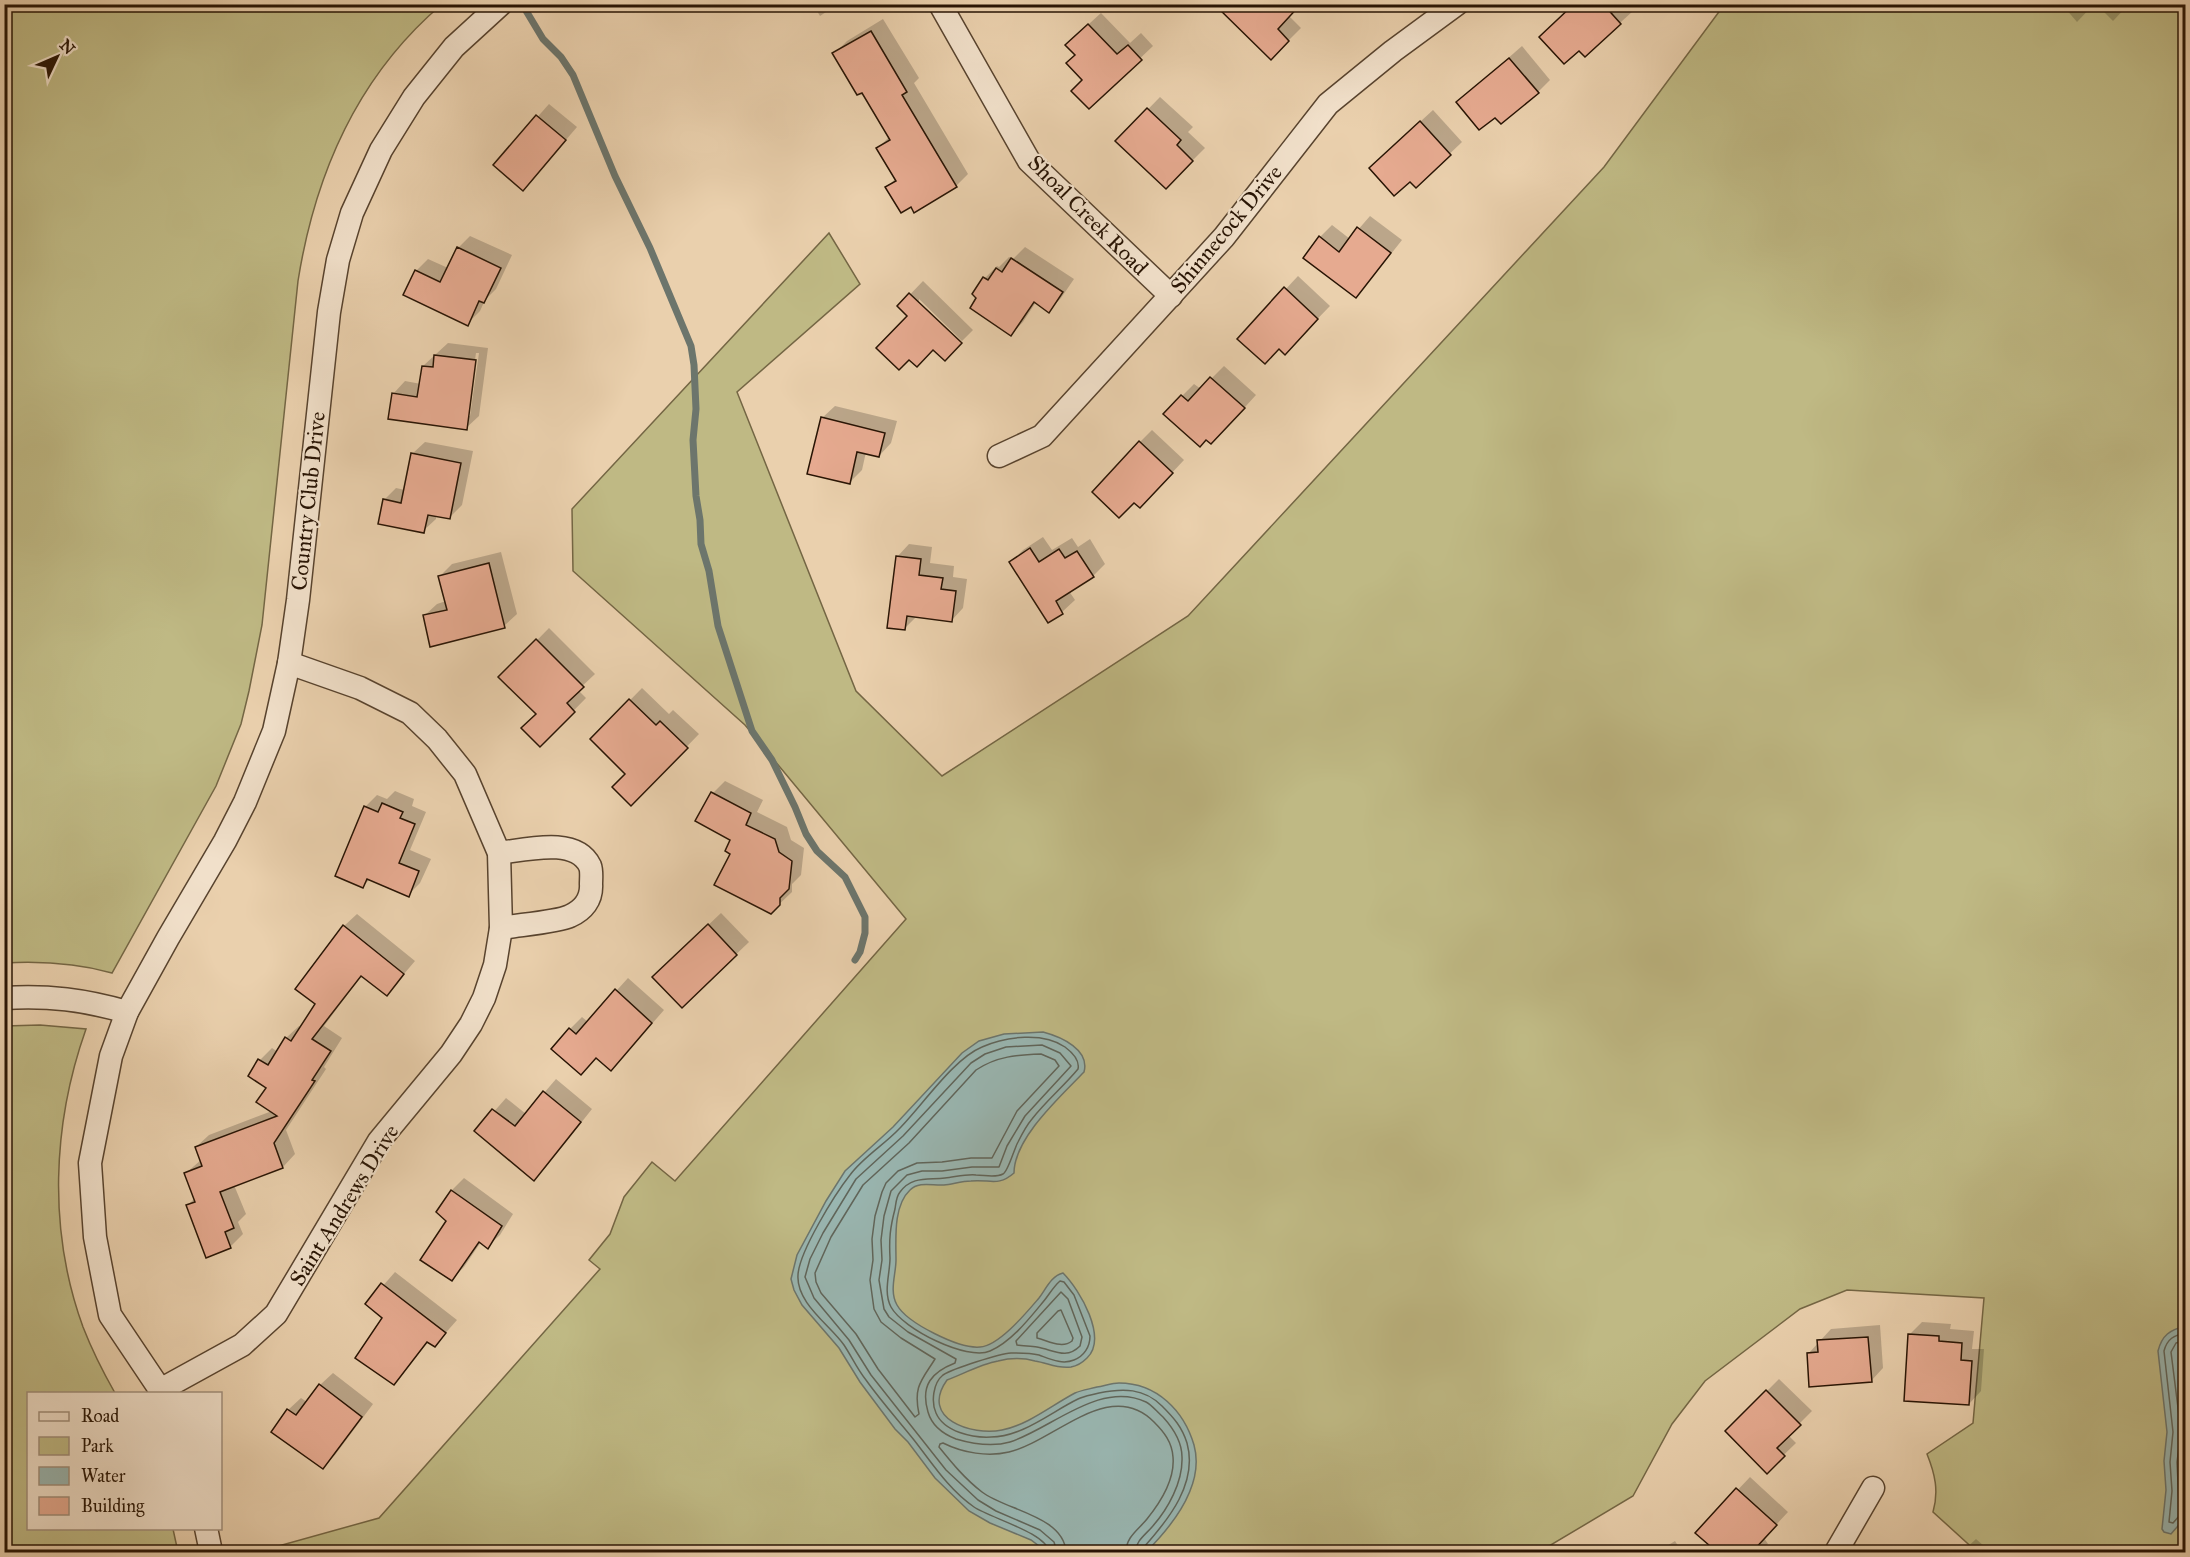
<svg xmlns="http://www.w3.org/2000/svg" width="2190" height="1557" viewBox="0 0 2190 1557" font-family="'IM FELL Great Primer',serif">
	<rect width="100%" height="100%" fill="#ead0ad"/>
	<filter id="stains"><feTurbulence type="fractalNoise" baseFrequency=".00333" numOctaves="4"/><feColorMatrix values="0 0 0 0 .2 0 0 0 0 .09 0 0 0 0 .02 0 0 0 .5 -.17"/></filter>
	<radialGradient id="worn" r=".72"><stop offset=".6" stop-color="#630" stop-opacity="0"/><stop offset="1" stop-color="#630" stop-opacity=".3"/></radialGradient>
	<g fill="#bfb984" stroke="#746644" stroke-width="1.5">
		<path d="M 4,5 L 441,5 C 358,76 315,174 298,281 L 262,625 L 249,691 L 241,724 L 216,786 L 112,973 C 76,963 42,961 5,963 Z"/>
		<path d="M 1724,5 L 2185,5 L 2185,1552 L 1977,1552 L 1933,1512 C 1939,1491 1935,1474 1927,1454 L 1973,1423 L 1984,1298 L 1847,1290 L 1800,1309 L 1705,1381 L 1672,1424 L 1633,1496 L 1539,1552 L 257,1552 L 379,1518 L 600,1269 L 589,1260 L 610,1234 L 624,1197 L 652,1162 L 675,1181 L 906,919 L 745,725 L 573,571 L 572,509 L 829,233 L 860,284 L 737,392 L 856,691 L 942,776 L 1188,616 L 1604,167 Z"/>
		<path d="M 40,1025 L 86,1029 C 52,1125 48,1231 83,1327 C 92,1350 103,1372 115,1393 L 28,1394 L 28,1528 L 173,1529 L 178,1552 L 5,1552 L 5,1026 Z"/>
	</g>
	<g fill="#99b6b1" stroke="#6c756c" stroke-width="1.5">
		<path d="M 1043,1032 C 1062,1037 1090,1050 1084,1072 C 1061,1096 1014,1138 1014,1173 C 998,1187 990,1179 971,1181 C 962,1181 953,1184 944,1185 C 933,1186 919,1181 910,1190 C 893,1206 896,1239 896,1260 C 896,1274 889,1291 897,1305 C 907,1323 959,1349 980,1347 C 999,1346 1027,1312 1039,1298 C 1046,1289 1051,1276 1063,1273 C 1080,1290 1108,1338 1087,1358 C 1083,1362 1077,1366 1071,1367 C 1057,1369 1048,1363 1035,1361 C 1024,1358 1010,1358 998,1361 C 981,1364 963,1374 947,1380 C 919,1419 972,1436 1002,1430 C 1028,1425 1052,1405 1075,1393 C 1082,1390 1090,1389 1097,1387 C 1104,1386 1112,1383 1119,1383 C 1157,1383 1184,1411 1194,1445 C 1205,1485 1172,1526 1146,1552 L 1047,1552 L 1031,1540 L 990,1523 L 969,1511 L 935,1478 L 908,1442 L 895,1429 L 860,1382 L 839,1348 L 802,1305 L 794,1290 L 791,1279 L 797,1255 L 826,1201 L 845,1171 L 893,1127 L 962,1053 L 979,1041 L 1004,1034 Z"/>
		<path d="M 2185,1326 L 2185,1507 L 2184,1519 L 2171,1534 L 2164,1532 L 2162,1529 L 2166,1490 L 2164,1461 L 2167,1432 L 2158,1351 C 2162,1335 2170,1330 2185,1326 Z"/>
	</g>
	<g fill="#0003" fill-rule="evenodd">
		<path d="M 813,4 L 838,4 L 820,16 Z"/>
		<path d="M 1027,4 L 1045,4 L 1032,12 Z"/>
		<path d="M 1226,4 L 1289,16 L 1301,28 L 1271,58 Z"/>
		<path d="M 1575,4 L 1627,4 L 1633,11 L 1585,55 Z"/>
		<path d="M 2069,4 L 2094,4 L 2077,22 L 2065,8 Z"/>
		<path d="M 2096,4 L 2129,4 L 2113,21 Z"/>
		<path d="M 1101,13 L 1130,43 L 1141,33 L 1153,46 L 1089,107 L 1084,80 L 1077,54 L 1079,33 Z"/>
		<path d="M 883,19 L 919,78 L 914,83 L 968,174 L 956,186 L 911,205 L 887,187 L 896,178 L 878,148 L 889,137 L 862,91 L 834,54 L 847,41 Z"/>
		<path d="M 1522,46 L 1550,80 L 1538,92 L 1496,115 L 1458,102 Z"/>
		<path d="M 1160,97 L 1193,127 L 1188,132 L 1205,148 L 1166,187 L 1117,141 Z"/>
		<path d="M 549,104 L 577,127 L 535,176 L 495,165 Z"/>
		<path d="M 1433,110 L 1462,142 L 1416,186 L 1383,156 Z"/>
		<path d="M 1370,216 L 1402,240 L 1368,283 L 1356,296 L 1320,237 L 1332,225 L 1350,239 Z"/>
		<path d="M 470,236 L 512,255 L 496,289 L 485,300 L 480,311 L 467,324 L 416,271 L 428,259 L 448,268 L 458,248 Z"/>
		<path d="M 1025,247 L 1074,279 L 1061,298 L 1049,311 L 1036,302 L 1023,322 L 1011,334 L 974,294 L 985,278 L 997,266 L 999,267 L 1009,257 L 1013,259 Z"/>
		<path d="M 1298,276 L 1330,306 L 1297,340 L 1279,347 L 1239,339 Z"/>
		<path d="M 923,281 L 973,330 L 962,341 L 919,299 L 919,304 L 909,316 L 899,306 Z"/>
		<path d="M 448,343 L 488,348 L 479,416 L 466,428 L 393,394 L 405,381 L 421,384 L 423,366 ZM 476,353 L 479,353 L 470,416 L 467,416 Z"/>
		<path d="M 1224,366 L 1256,395 L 1224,430 L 1206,439 L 1182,396 L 1194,384 L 1201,389 Z"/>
		<path d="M 835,406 L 897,421 L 891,443 L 879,456 L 866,452 L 862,470 L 849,483 L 822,418 Z"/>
		<path d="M 1152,430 L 1184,460 L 1152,494 L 1140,442 Z"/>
		<path d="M 425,442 L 473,451 L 462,505 L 449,518 L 436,515 L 436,519 L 423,531 L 384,500 L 396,488 L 405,490 L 412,454 Z"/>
		<path d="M 1043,537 L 1052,550 L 1072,538 L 1078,547 L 1090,539 L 1105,564 L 1093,576 L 1069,591 L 1075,600 L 1062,612 L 1049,621 L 1011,562 L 1023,550 Z"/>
		<path d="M 909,544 L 932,547 L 930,563 L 954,566 L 953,577 L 967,579 L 963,608 L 951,621 L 917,616 L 904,629 L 897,557 Z"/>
		<path d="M 501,552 L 517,614 L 504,626 L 424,616 L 437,604 L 446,601 L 440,576 L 452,564 Z"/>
		<path d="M 549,628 L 595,674 L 578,690 L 586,698 L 540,745 L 538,714 L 501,677 Z"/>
		<path d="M 642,688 L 669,714 L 673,710 L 699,734 L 631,804 L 627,774 L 592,739 Z"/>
		<path d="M 725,781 L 763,800 L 757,812 L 787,827 L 791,840 L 804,848 L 801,875 L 792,884 L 792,892 L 771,912 L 732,854 L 732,839 L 713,793 Z"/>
		<path d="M 395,791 L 414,799 L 412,806 L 426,812 L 410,850 L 431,859 L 420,883 L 408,895 L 370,879 L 363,886 L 365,807 L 377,795 L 387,799 Z"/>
		<path d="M 721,913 L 749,942 L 682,1006 L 666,965 Z"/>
		<path d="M 357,914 L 415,961 L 387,994 L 362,975 L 324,1026 L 342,1038 L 324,1067 L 326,1069 L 286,1130 L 295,1154 L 283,1167 L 234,1185 L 246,1214 L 238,1222 L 243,1234 L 230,1247 L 187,1206 L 195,1198 L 186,1173 L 201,1160 L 196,1147 L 209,1135 L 272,1111 L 268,1087 L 250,1075 L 260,1060 L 272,1048 L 278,1052 L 286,1038 L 299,1026 L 301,1028 L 317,1004 L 344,926 Z"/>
		<path d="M 628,978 L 664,1010 L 623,1057 L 596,1057 L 570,1029 L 582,1017 L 588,1022 Z"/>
		<path d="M 556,1079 L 592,1109 L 546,1167 L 534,1179 L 477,1131 L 506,1098 L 526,1114 Z"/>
		<path d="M 464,1178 L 513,1214 L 500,1235 L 487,1247 L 481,1242 L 464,1267 L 452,1279 L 448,1221 L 438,1212 L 452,1190 Z"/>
		<path d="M 395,1272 L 457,1320 L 435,1345 L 429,1341 L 394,1383 L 384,1318 L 367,1304 Z"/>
		<path d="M 1922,1322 L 1951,1324 L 1950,1329 L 1974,1331 L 1972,1349 L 1984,1349 L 1981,1391 L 1969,1404 L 1909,1335 Z"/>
		<path d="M 1880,1325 L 1883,1368 L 1871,1381 L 1808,1354 L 1831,1329 Z"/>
		<path d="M 333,1373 L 373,1404 L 335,1455 L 323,1467 L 288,1410 L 301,1398 L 307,1402 L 320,1385 Z"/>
		<path d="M 1779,1379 L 1812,1411 L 1788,1435 L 1796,1443 L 1767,1471 L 1727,1431 Z"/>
		<path d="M 1750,1477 L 1788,1512 L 1764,1538 L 1768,1544 L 1760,1552 L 1719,1552 L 1697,1533 Z"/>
		<path d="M 1976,1539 L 1991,1552 L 1962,1552 Z"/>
		<path d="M 1675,1541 L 1682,1552 L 1657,1552 Z"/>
	</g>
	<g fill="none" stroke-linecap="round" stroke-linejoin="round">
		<g stroke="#60655a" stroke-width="1.5">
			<path d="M 1041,1054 L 1055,1060 L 1059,1066 L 1017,1111 L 992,1158 L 971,1158 L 942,1162 L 917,1163 L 898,1171 L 886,1183 L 882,1192 L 875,1216 L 872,1239 L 873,1260 L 870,1280 L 874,1309 L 881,1322 L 901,1338 L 935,1359 C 922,1380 913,1386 919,1414 L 915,1417 L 878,1369 L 856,1334 L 821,1293 L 816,1282 L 815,1273 L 831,1237 L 863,1185 L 909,1143 L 976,1070 C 997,1056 1017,1055 1041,1054 Z"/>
			<path d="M 1061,1292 L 1068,1299 L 1082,1337 L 1080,1346 C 1066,1360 1054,1350 1037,1347 C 1031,1346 1023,1346 1017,1345 L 1016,1341 Z"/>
			<path d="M 1061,1310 L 1073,1338 L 1072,1341 C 1062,1349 1049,1341 1037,1338 L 1037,1333 L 1058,1311 Z"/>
			<path d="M 2186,1333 C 2174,1335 2167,1339 2164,1351 L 2173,1432 L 2170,1462 L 2172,1491 L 2169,1522 L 2173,1523 L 2180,1515 L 2186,1514"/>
			<path d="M 2186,1340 L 2176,1343 L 2171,1352 L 2181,1432 L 2177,1462 L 2179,1504 L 2181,1507 L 2186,1507"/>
			<path d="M 1049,1552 C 1047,1533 990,1518 974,1507 C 949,1490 932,1463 914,1440 C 898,1420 881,1401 866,1380 C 857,1369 852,1357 844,1345 C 830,1325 796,1303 798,1275 C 799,1252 835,1194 850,1175 C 863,1157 884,1145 899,1129 C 922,1106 953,1059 982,1047 C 1006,1036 1044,1032 1065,1047 C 1073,1053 1080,1060 1078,1069 C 1064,1086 1046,1101 1032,1119 C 1026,1126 1022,1134 1018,1142 C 1014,1149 1008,1172 1003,1174 C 995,1178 985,1175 976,1175 C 966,1174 955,1177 945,1178 C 927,1180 912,1176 900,1192 C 896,1197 896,1203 895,1209 C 890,1228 889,1239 890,1258 C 890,1274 883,1292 891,1307 C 903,1329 967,1361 990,1351 C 1011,1342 1029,1319 1043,1302 C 1049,1295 1053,1287 1060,1281 L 1064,1282 L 1074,1295 L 1090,1336 C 1090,1347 1084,1356 1074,1360 C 1062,1365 1050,1359 1039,1355 C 1030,1353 1020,1353 1011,1353 C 999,1354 954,1368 943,1375 C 933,1383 931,1402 936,1413 C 944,1432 973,1438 991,1437 C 1022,1437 1051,1412 1078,1399 C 1084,1396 1092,1395 1099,1393 C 1123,1388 1144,1388 1162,1406 C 1174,1418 1182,1427 1187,1443 C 1198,1483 1169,1519 1144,1547 L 1142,1552"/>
			<path d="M 1057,1552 L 1054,1542 L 1040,1530 L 996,1511 L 978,1500 L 946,1470 L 871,1375 L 849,1340 L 814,1298 L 805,1277 L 810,1259 L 823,1233 L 856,1179 L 903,1136 L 971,1063 L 985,1054 L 1006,1047 L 1042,1045 L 1060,1053 L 1071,1066 L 1025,1116 L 1007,1146 L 999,1167 L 972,1167 L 942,1171 L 922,1171 L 907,1175 L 891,1191 L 884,1216 L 881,1240 L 882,1260 L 879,1280 L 884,1309 L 889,1317 L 908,1332 L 956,1359 L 955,1363 C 932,1372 920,1385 928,1412 C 932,1426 943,1434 956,1439 C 973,1444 993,1447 1010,1442 C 1051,1429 1100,1380 1146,1402 C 1152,1405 1157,1412 1163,1417 C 1173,1428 1182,1441 1182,1457 C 1183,1482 1168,1509 1152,1527 C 1145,1535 1136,1541 1135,1552"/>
			<path d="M 1066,1552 C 1064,1516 1005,1510 982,1492 C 965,1479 952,1463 939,1447 L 940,1444 L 943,1443 C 963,1453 988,1457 1009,1452 C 1055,1441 1110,1377 1154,1422 C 1164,1432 1172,1442 1173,1457 C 1175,1479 1160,1503 1147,1519 C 1138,1530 1126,1537 1126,1552"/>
		</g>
		<path stroke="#6c756c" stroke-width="7" d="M 522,4 L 543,39 L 561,57 L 573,75 L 615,176 L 650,248 L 691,346 L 694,365 L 696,409 L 693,440 L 696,496 L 700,520 L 701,544 L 709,571 L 718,626 L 752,731 L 772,760 L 795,807 L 806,834 L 817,851 L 845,877 L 865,917 L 865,933 L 860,952 L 855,960"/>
	</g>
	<g fill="#e6aa90" stroke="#281404" stroke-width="1.5">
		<path d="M 1214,4 L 1301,4 L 1278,29 L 1289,41 L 1271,60 Z"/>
		<path d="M 1574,4 L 1603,4 L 1621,24 L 1585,57 L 1579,51 L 1564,64 L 1539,37 Z"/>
		<path d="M 1088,24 L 1117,54 L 1128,45 L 1142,60 L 1089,109 L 1071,91 L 1082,80 L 1066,63 L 1075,55 L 1065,45 Z"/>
		<path d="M 871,31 L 907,92 L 902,95 L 957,187 L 914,213 L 911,207 L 901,213 L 885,187 L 896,181 L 876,148 L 890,140 L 862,93 L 857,95 L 832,53 Z"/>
		<path d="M 1509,58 L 1539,93 L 1501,124 L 1495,118 L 1479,130 L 1456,102 Z"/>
		<path d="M 1147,108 L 1181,140 L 1177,145 L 1193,161 L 1166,189 L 1115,141 Z"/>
		<path d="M 536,115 L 566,140 L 523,191 L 493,165 Z"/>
		<path d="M 1420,121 L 1451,155 L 1416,188 L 1410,182 L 1394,196 L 1369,168 Z"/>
		<path d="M 1357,227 L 1391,253 L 1356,298 L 1303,258 L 1319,236 L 1339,252 Z"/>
		<path d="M 457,247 L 501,268 L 484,303 L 479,301 L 468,326 L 403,295 L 415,270 L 440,282 Z"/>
		<path d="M 1011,258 L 1063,292 L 1049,313 L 1034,302 L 1011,336 L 970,308 L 976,298 L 972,294 L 983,277 L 988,280 L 996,268 L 1002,272 Z"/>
		<path d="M 1284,287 L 1318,319 L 1285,355 L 1279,349 L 1265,364 L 1237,339 Z"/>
		<path d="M 909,293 L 962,343 L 945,361 L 933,350 L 917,367 L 909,360 L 899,370 L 876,348 L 907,316 L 897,306 Z"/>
		<path d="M 434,355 L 476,360 L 467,430 L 388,419 L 392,393 L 417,397 L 422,366 L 433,367 Z"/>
		<path d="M 1210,377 L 1245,408 L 1211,444 L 1206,440 L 1200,447 L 1163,414 L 1181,395 L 1188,401 Z"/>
		<path d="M 821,417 L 885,433 L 879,457 L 857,452 L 850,484 L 807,474 Z"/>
		<path d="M 1139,441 L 1173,473 L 1140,508 L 1134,503 L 1119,518 L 1092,492 Z"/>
		<path d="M 411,453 L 461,463 L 450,519 L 428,515 L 424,533 L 378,524 L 383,499 L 401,503 Z"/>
		<path d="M 1030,548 L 1039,562 L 1059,549 L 1065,558 L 1077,551 L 1094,577 L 1056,601 L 1063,614 L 1048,623 L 1009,562 Z"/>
		<path d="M 896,556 L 921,559 L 919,575 L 943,578 L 941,589 L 956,591 L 952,622 L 907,616 L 905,630 L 887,628 Z"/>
		<path d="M 489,563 L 505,628 L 430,647 L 423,615 L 447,610 L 438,576 Z"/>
		<path d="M 536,639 L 584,687 L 567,703 L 575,712 L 540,747 L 521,728 L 536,714 L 498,677 Z"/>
		<path d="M 629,699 L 656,725 L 660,721 L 688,748 L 631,806 L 612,787 L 625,774 L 590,739 Z"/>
		<path d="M 711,792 L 751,813 L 746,825 L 775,839 L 779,852 L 792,861 L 789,889 L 780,898 L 780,905 L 771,914 L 714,885 L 730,854 L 725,851 L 730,840 L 695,821 Z"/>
		<path d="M 382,803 L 403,812 L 400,818 L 415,824 L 399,863 L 419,871 L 409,897 L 367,879 L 363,888 L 335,876 L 364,806 L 378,812 Z"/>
		<path d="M 708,924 L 737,955 L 682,1008 L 652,977 Z"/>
		<path d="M 343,925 L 404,974 L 387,996 L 361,976 L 312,1039 L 331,1051 L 312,1080 L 315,1081 L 274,1143 L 283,1168 L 220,1192 L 234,1228 L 225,1232 L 231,1248 L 206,1258 L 186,1205 L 195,1202 L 184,1173 L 202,1166 L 195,1147 L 277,1116 L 256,1102 L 266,1088 L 248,1076 L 258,1059 L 268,1065 L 285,1037 L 291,1041 L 315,1004 L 295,989 Z"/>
		<path d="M 615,989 L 652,1023 L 611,1071 L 596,1058 L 581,1075 L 551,1049 L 569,1028 L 576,1034 Z"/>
		<path d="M 543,1091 L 581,1122 L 534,1181 L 474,1131 L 492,1109 L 515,1126 Z"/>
		<path d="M 451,1190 L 502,1226 L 488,1249 L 479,1242 L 452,1281 L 420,1260 L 446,1221 L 436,1212 Z"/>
		<path d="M 381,1283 L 446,1333 L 435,1347 L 427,1342 L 394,1385 L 355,1358 L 382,1318 L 365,1304 Z"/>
		<path d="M 1908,1334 L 1939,1336 L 1939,1341 L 1962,1343 L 1961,1360 L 1972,1361 L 1969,1405 L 1904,1401 Z"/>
		<path d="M 1868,1337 L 1872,1382 L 1809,1387 L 1807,1353 L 1818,1352 L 1817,1340 Z"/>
		<path d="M 319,1384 L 362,1417 L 323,1469 L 271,1432 L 287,1409 L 296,1415 Z"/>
		<path d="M 1766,1390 L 1801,1425 L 1777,1448 L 1785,1456 L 1767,1474 L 1725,1431 Z"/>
		<path d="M 1736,1488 L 1777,1525 L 1752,1552 L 1717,1552 L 1695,1533 Z"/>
	</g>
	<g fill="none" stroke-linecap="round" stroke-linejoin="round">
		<defs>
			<g id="street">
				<path d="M 940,4 L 1029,161 L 1171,296"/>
				<path d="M 999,456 L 1042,436 L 1224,237 L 1328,104 L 1393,51 L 1457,4"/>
				<path d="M 499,853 C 525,850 576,836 590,866 C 592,871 591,879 591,884 C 592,900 583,910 570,916 C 558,922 517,925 501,928"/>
				<path d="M 4,998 C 48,995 85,1000 127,1012"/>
				<path d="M 162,1389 L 242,1345 L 276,1314 L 379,1141 L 451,1054 L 471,1024 L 484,998 L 495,965 L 501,928 L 499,853 L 465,774 L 437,739 L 410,713 L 360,688 L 289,663"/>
				<path d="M 163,1394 L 110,1315 L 95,1237 L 90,1163 L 111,1056 L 127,1012 L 168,938 L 225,841 L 245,802 L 274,731 L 289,663 L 298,600 L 329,312 L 338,260 L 352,213 L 381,150 L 414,97 L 454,47 L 501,4"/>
				<path d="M 206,1528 L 211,1552"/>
				<path d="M 1836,1552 L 1873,1488"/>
			</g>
		</defs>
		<use href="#street" stroke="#58432e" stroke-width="25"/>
		<use href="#street" stroke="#f1e0ca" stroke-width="22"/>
	</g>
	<g text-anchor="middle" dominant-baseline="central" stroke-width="4.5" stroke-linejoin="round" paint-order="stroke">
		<g font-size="22" fill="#281404" stroke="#f1e0ca">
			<text transform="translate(1088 215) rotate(45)">Shoal Creek Road</text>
			<text transform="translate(1226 229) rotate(-50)">Shinnecock Drive</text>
			<text transform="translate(308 501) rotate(-84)">Country Club Drive</text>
			<text transform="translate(344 1205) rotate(-58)">Saint Andrews Drive</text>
		</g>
	</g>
	<rect width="2190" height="1557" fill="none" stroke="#ead0ad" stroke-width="24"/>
	<rect x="6" y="6" width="2178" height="1545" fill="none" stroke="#281404" stroke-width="3"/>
	<rect x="12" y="12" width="2166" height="1533" fill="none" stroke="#281404" stroke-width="1.5"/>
	<rect x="27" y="1392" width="195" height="138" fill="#f1e0ca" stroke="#a18e7b" stroke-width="1.5"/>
	<rect x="39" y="1412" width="30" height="9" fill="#f1e0ca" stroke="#a18e7b" stroke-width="1.5"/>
	<text x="81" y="1422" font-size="18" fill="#281404">Road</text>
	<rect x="39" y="1437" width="30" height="18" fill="#bfb984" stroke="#a18e7b" stroke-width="1.5"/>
	<text x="81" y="1452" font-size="18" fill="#281404">Park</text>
	<rect x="39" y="1467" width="30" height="18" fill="#99b6b1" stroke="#a18e7b" stroke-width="1.5"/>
	<text x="81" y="1482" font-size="18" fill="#281404">Water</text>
	<rect x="39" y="1497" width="30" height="18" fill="#e6aa90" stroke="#a18e7b" stroke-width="1.5"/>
	<text x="81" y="1512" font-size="18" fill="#281404">Building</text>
	<g transform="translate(57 57) rotate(46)" stroke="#f1e0ca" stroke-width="4.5" paint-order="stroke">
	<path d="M0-4.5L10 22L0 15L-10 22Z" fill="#281404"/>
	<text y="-9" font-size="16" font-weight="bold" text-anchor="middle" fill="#281404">N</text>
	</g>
	<rect width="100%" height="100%" filter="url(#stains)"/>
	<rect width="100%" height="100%" fill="url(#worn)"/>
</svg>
